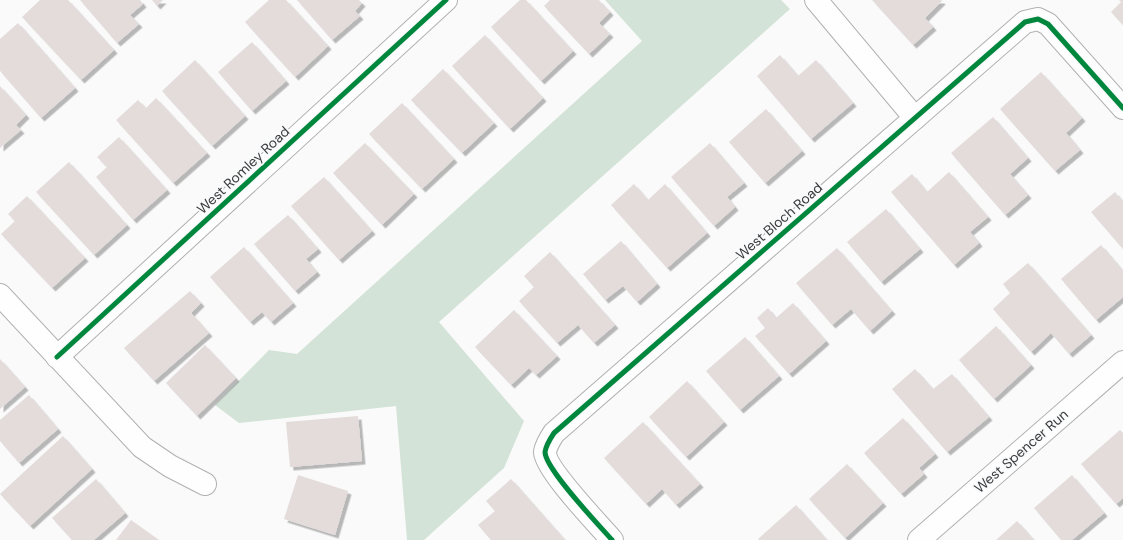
<svg xmlns="http://www.w3.org/2000/svg" width="1123" height="540" viewBox="0 0 1123 540" font-family="'DM Sans',sans-serif">
	<defs>
		<filter id="shadow"><feDropShadow dx="3.5" dy="3.5" stdDeviation="0" flood-color="#0004"/></filter>
	</defs>
	<rect width="100%" height="100%" fill="#fafafa"/>
	<path fill="#d3e3d7" d="M 605,0 L 781,0 L 790,9 L 439,322 L 524,421 L 504,468 L 424,540 L 407,540 L 396,406 L 239,423 L 215,405 L 269,350 L 297,354 L 642,41 Z"/>
	<g fill="#e3dcdb" filter="url(#shadow)">
		<path d="M 40,0 L 68,0 L 114,50 L 81,80 L 22,17 Z"/>
		<path d="M 80,0 L 140,0 L 143,4 L 130,15 L 139,24 L 117,43 Z"/>
		<path d="M 152,0 L 163,0 L 157,6 Z"/>
		<path d="M 269,0 L 286,0 L 328,46 L 295,77 L 245,22 Z"/>
		<path d="M 297,0 L 359,0 L 362,3 L 355,11 L 360,16 L 332,40 Z"/>
		<path d="M 520,0 L 526,0 L 573,51 L 541,81 L 491,27 Z"/>
		<path d="M 550,0 L 599,0 L 610,12 L 599,23 L 610,34 L 589,54 L 544,6 Z"/>
		<path d="M 872,0 L 941,0 L 942,1 L 925,18 L 933,27 L 913,45 Z"/>
		<path d="M 1119,0 L 1123,0 L 1123,25 L 1111,12 L 1121,2 Z"/>
		<path d="M 18,23 L 75,88 L 41,118 L 0,71 L 0,39 Z"/>
		<path d="M 485,35 L 543,98 L 510,129 L 452,66 Z"/>
		<path d="M 252,42 L 286,81 L 252,111 L 218,72 Z"/>
		<path d="M 780,55 L 798,76 L 816,60 L 853,103 L 811,139 L 757,76 Z"/>
		<path d="M 195,60 L 245,116 L 212,146 L 162,91 Z"/>
		<path d="M 443,69 L 494,123 L 462,153 L 411,100 Z"/>
		<path d="M 1041,72 L 1082,118 L 1066,133 L 1080,150 L 1055,171 L 1000,109 Z"/>
		<path d="M 0,86 L 26,115 L 16,125 L 21,130 L 0,148 Z"/>
		<path d="M 156,98 L 207,153 L 173,183 L 116,120 L 138,100 L 146,108 Z"/>
		<path d="M 402,103 L 454,159 L 422,189 L 369,134 Z"/>
		<path d="M 766,109 L 802,151 L 765,183 L 729,142 Z"/>
		<path d="M 993,117 L 1028,158 L 1010,174 L 1028,195 L 1005,215 L 951,153 Z"/>
		<path d="M 119,137 L 167,190 L 133,220 L 96,177 L 107,167 L 97,157 Z"/>
		<path d="M 365,143 L 414,194 L 382,225 L 333,173 Z"/>
		<path d="M 710,143 L 744,183 L 727,197 L 735,207 L 714,226 L 671,177 Z"/>
		<path d="M 69,162 L 127,225 L 94,255 L 36,192 Z"/>
		<path d="M 949,172 L 988,217 L 970,232 L 979,243 L 954,265 L 891,192 L 912,174 L 927,192 Z"/>
		<path d="M 324,177 L 372,231 L 339,260 L 291,206 Z"/>
		<path d="M 634,184 L 648,200 L 665,184 L 707,233 L 667,268 L 611,205 Z"/>
		<path d="M 1115,192 L 1123,202 L 1123,249 L 1091,212 Z"/>
		<path d="M 27,196 L 85,258 L 52,288 L 1,234 L 15,221 L 8,214 Z"/>
		<path d="M 886,209 L 920,249 L 881,282 L 847,242 Z"/>
		<path d="M 288,215 L 318,249 L 306,259 L 317,272 L 295,291 L 254,244 Z"/>
		<path d="M 621,241 L 657,284 L 637,302 L 623,286 L 605,300 L 583,274 Z"/>
		<path d="M 1101,245 L 1123,271 L 1123,297 L 1096,320 L 1061,279 Z"/>
		<path d="M 244,247 L 293,303 L 271,322 L 262,312 L 250,322 L 210,277 Z"/>
		<path d="M 837,248 L 892,311 L 870,331 L 851,309 L 832,325 L 796,283 Z"/>
		<path d="M 550,252 L 615,325 L 594,343 L 578,325 L 557,343 L 519,301 L 534,287 L 524,276 Z"/>
		<path d="M 1028,263 L 1091,335 L 1069,354 L 1051,333 L 1031,352 L 993,309 L 1010,293 L 1003,284 Z"/>
		<path d="M 190,291 L 201,303 L 191,313 L 209,333 L 154,381 L 124,348 Z"/>
		<path d="M 793,303 L 826,341 L 789,374 L 755,336 L 765,328 L 757,318 L 768,308 L 776,318 Z"/>
		<path d="M 514,310 L 557,356 L 536,375 L 529,368 L 511,385 L 475,347 Z"/>
		<path d="M 996,326 L 1031,365 L 994,399 L 959,360 Z"/>
		<path d="M 745,337 L 779,376 L 740,410 L 706,371 Z"/>
		<path d="M 205,345 L 236,378 L 197,416 L 166,383 Z"/>
		<path d="M 0,359 L 25,387 L 0,409 Z"/>
		<path d="M 915,369 L 933,389 L 952,374 L 989,417 L 947,452 L 892,389 Z"/>
		<path d="M 687,381 L 724,422 L 686,457 L 649,417 Z"/>
		<path d="M 29,395 L 58,429 L 19,463 L 0,441 L 0,420 Z"/>
		<path d="M 358,416 L 362,461 L 290,467 L 286,422 Z"/>
		<path d="M 903,418 L 935,454 L 919,468 L 924,474 L 901,494 L 864,453 Z"/>
		<path d="M 643,422 L 700,484 L 676,505 L 662,489 L 646,504 L 604,458 Z"/>
		<path d="M 1120,430 L 1123,433 L 1123,498 L 1116,504 L 1081,464 Z"/>
		<path d="M 63,436 L 92,469 L 30,526 L 0,494 Z"/>
		<path d="M 847,464 L 883,503 L 845,538 L 809,499 Z"/>
		<path d="M 298,475 L 348,491 L 335,535 L 284,519 Z"/>
		<path d="M 1072,475 L 1104,513 L 1072,540 L 1061,540 L 1034,508 Z"/>
		<path d="M 96,479 L 125,513 L 94,540 L 72,540 L 52,518 Z"/>
		<path d="M 511,479 L 565,540 L 491,540 L 478,525 L 495,511 L 486,501 Z"/>
		<path d="M 796,505 L 827,540 L 759,540 L 758,539 Z"/>
		<path d="M 131,520 L 159,540 L 116,540 Z"/>
		<path d="M 1017,521 L 1034,540 L 996,540 Z"/>
	</g>
	<g fill="none" stroke-linecap="round" stroke-linejoin="round">
		<defs>
			<g id="street">
				<path d="M 816,0 L 915,118"/>
				<path d="M 0,295 L 142,447 L 170,466 L 205,484"/>
				<path d="M 57,357 L 446,0"/>
				<path d="M 612,540 C 599,525 545,469 545,452 C 546,445 550,439 554,433 L 1025,22 L 1038,19 L 1048,24 L 1123,108"/>
				<path d="M 919,540 L 1123,362"/>
			</g>
		</defs>
		<use href="#street" stroke="#b1b1b1" stroke-width="24"/>
		<use href="#street" stroke="#fefefe" stroke-width="22"/>
		<defs>
			<g id="cycleway">
				<path d="M 57,357 L 446,0"/>
				<path d="M 612,540 C 599,525 545,469 545,452 C 546,445 550,439 554,433 L 1025,22 L 1038,19 L 1048,24 L 1123,108"/>
			</g>
		</defs>
		<use href="#cycleway" stroke="#f9fafb" stroke-width="8"/>
		<use href="#cycleway" stroke="#00873e" stroke-width="5"/>
	</g>
	<g text-anchor="middle" dominant-baseline="central" stroke-width="3.5" stroke-linejoin="round" paint-order="stroke">
		<g font-size="14" fill="#3a3b3b" stroke="#f9fafb">
			<text transform="translate(243 170) rotate(-43)">West Romley Road</text>
			<text transform="translate(779 221) rotate(-41)">West Bloch Road</text>
			<text transform="translate(1021 451) rotate(-41)">West Spencer Run</text>
		</g>
	</g>
</svg>
